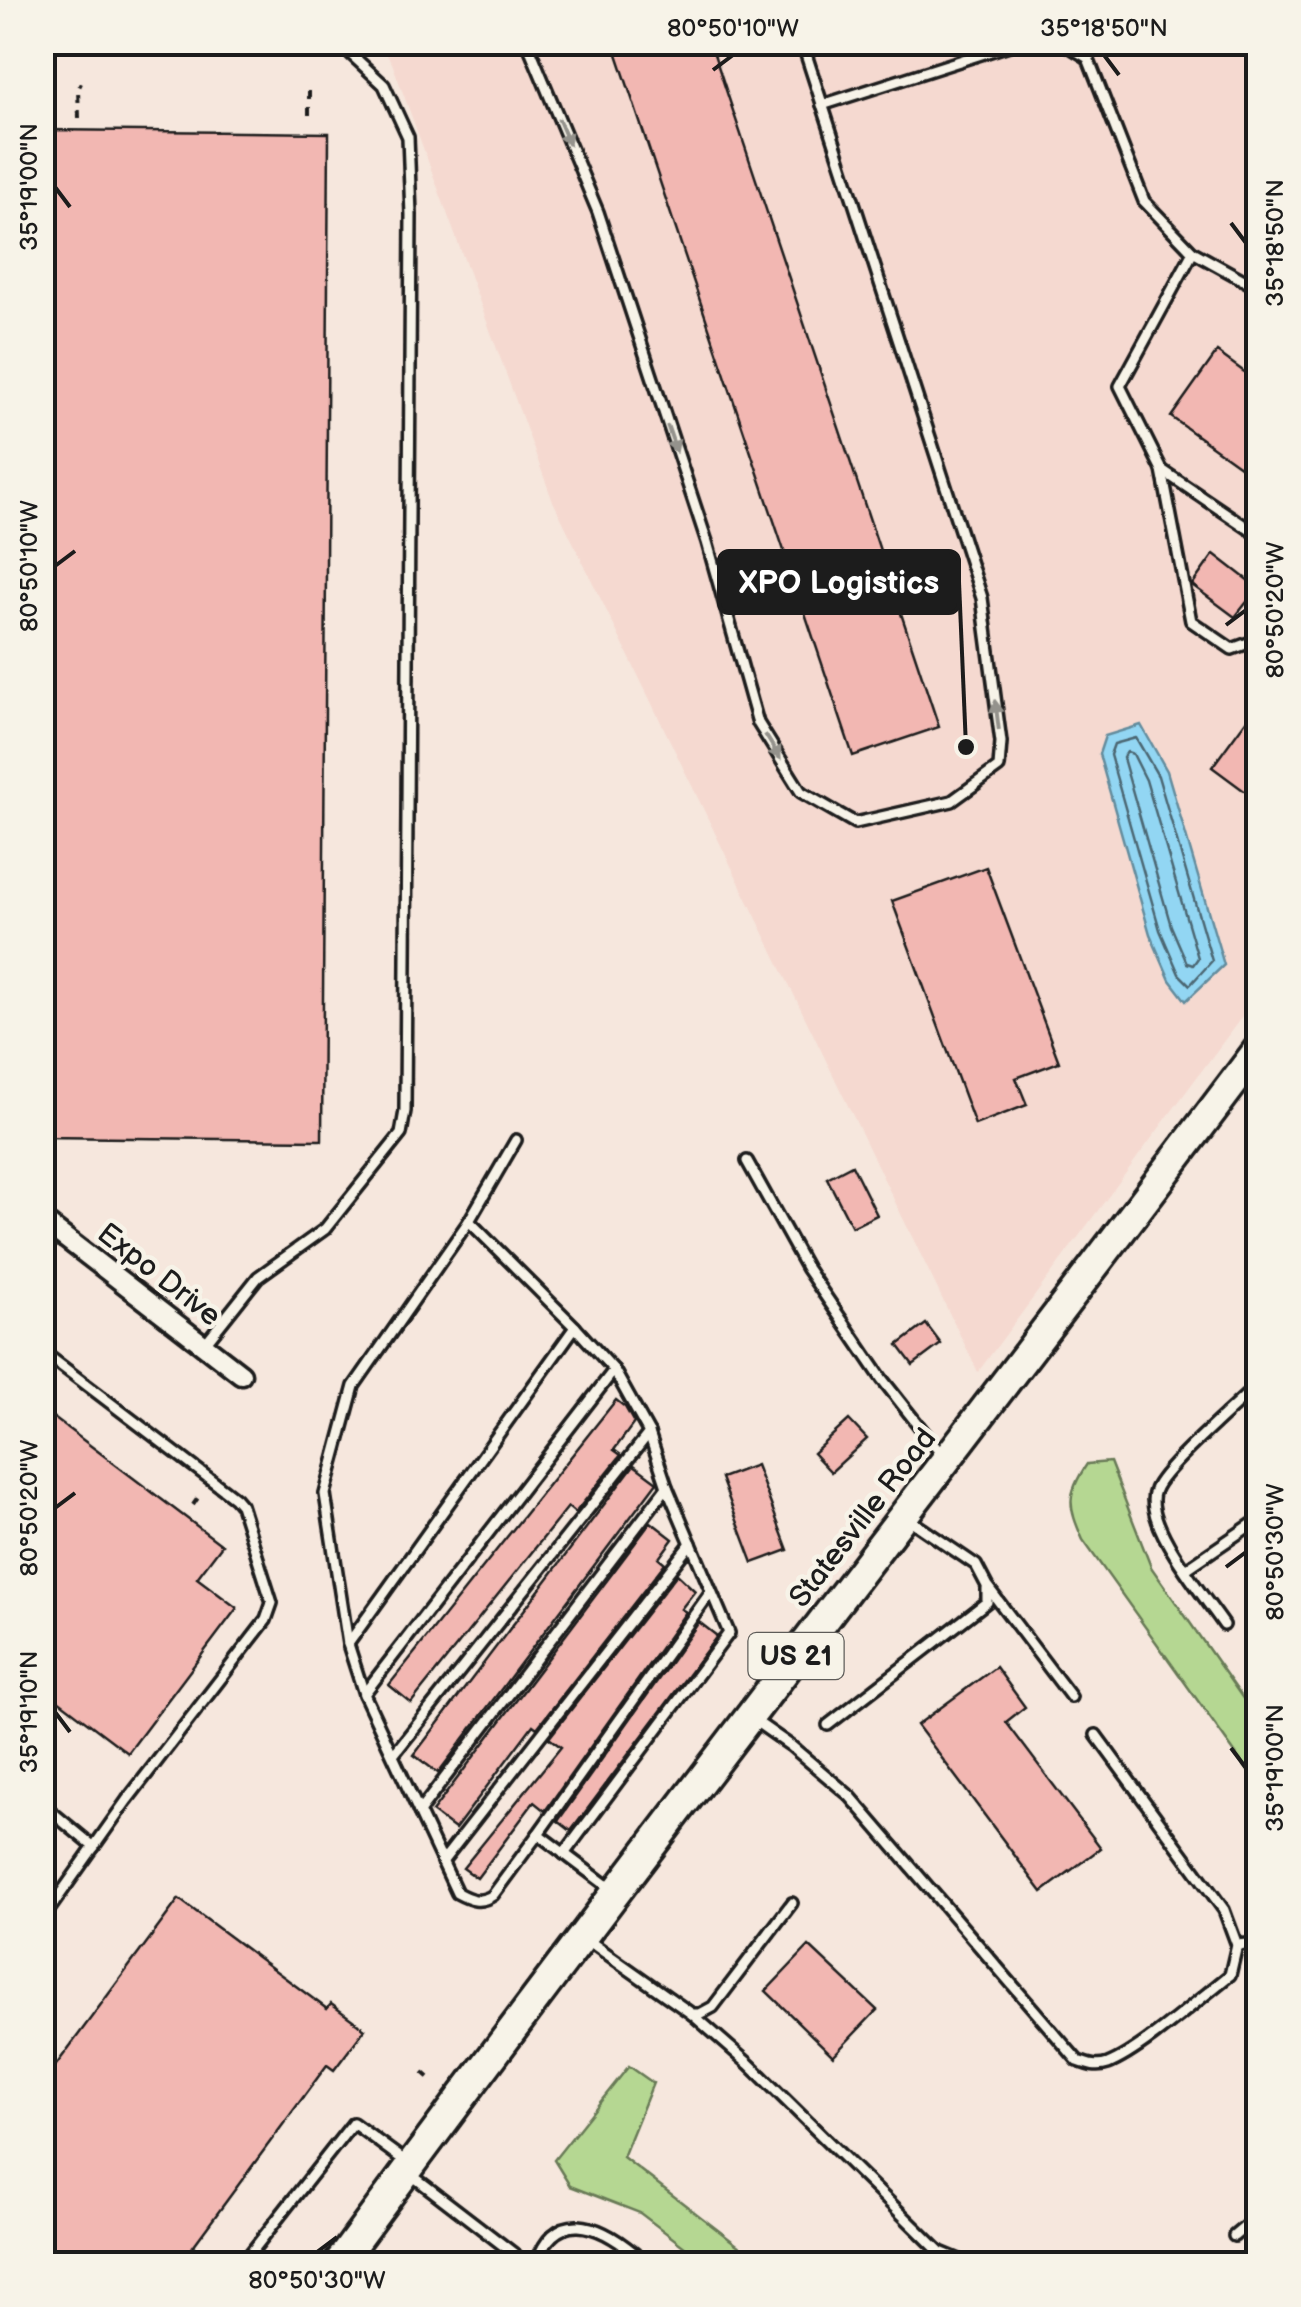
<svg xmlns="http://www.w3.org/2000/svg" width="1301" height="2307" viewBox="0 0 1301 2307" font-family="'Balsamiq Sans',sans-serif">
	<rect width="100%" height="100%" fill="#f6e7dd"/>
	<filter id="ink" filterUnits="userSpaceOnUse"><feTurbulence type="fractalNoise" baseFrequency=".01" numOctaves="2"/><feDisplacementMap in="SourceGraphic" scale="20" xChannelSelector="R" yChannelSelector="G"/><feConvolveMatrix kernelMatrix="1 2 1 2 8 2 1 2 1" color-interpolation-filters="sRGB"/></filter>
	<g filter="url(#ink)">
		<path fill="#f5d9d0" d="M 379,43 L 1258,43 L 1258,995 L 978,1372 L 552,499 L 392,63 Z"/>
		<g fill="#b5d792" stroke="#687a57" stroke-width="2.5">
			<path d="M 1110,1462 L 1151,1567 L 1258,1720 L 1258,1785 L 1083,1540 C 1068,1506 1066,1495 1087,1464 Z"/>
			<path d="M 629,2066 L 653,2083 L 623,2157 L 762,2264 L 707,2264 L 640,2213 L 570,2186 L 554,2160 Z"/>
		</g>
		<path fill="#92d6f3" stroke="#638c9d" stroke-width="2.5" d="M 1141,725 L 1167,771 L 1224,965 L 1186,1001 L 1170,980 L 1150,934 L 1099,754 L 1105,736 Z"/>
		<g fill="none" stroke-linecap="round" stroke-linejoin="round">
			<g stroke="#4b6672" stroke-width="2.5">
				<path d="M 1136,738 L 1158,776 L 1212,961 L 1190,985 L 1179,974 L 1160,930 L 1110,755 L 1114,744 Z"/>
				<path d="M 1127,752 L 1133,754 L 1146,780 L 1198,958 L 1193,965 L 1187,963 L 1171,926 L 1123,758 Z"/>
			</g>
		</g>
		<g fill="#f2b7b2" stroke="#1c1c1c" stroke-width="2.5">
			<path d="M 613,42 L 710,42 L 939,727 L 853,756 Z"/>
			<path d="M 42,130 L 329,133 L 322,1140 L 42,1137 Z"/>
			<path d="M 1217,352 L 1258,382 L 1258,479 L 1171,417 Z"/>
			<path d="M 1214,554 L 1258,588 L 1235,617 L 1192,585 Z"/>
			<path d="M 1258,704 L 1258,801 L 1212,767 Z"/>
			<path d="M 986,867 L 1059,1062 L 1016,1078 L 1027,1105 L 975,1125 L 892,901 Z"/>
			<path d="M 852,1165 L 877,1215 L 852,1227 L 827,1178 Z"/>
			<path d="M 926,1324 L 941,1344 L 913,1365 L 898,1345 Z"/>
			<path d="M 616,1400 L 625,1407 L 634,1423 L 614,1450 L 621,1455 L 575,1513 L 568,1507 L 411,1703 L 389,1685 Z"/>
			<path d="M 42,1409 L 222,1545 L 197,1578 L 237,1608 L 128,1753 L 42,1688 Z"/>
			<path d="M 849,1420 L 867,1439 L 831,1472 L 813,1453 Z"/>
			<path d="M 634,1465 L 657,1482 L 438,1773 L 414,1755 Z"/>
			<path d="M 756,1465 L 788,1550 L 753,1563 L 721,1478 Z"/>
			<path d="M 651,1522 L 673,1539 L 659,1558 L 665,1563 L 537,1728 L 533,1725 L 455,1829 L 432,1812 Z"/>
			<path d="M 677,1574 L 695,1591 L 681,1609 L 686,1612 L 545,1811 L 534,1802 L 477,1878 L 463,1868 L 561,1747 L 549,1738 Z"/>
			<path d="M 699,1622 L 717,1636 L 571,1831 L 558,1821 Z"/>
			<path d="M 996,1667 L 1025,1707 L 1006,1722 L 1101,1848 L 1042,1892 L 917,1725 Z"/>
			<path d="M 179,1899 L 327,2009 L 331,2004 L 365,2029 L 334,2070 L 327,2065 L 180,2264 L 42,2264 L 42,2084 Z"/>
			<path d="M 809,1946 L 877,2010 L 833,2056 L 766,1991 Z"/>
		</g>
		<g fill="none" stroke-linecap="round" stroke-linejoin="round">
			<defs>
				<g id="service">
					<path d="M 527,42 L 598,212 L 707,542 L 758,723 L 801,792 L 855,823 L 952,801 L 999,767 L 1001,742 L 982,598 L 802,42"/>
					<path d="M 1062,42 L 1088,58 L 1144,201 L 1193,252 L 1258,288"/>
					<path d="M 822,105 L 1019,42"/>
					<path d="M 1193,252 L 1120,386 L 1162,470 L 1191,621 L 1232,649 L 1251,642 L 1258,632"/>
					<path d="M 1162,470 L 1258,535"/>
					<path d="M 516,1140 L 469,1221 L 354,1386 L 325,1494 L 348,1644 L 364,1694 L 457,1893 C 470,1900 480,1904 493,1895 L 538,1834 L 614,1891"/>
					<path d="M 747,1161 L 807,1269 L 882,1379 L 942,1455"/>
					<path d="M 575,1327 L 614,1370"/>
					<path d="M 204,1345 L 258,1277 L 325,1229 L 401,1134 L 405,1111 L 411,215 L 408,137 L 384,85 L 338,42"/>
					<path d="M 42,1351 L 235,1498 L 241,1505 L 272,1603 L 266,1620 L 127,1800 L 42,1920"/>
					<path d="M 907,1518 L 976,1565 L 987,1586 L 1071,1697"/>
					<path d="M 1186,1569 L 1258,1520"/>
					<path d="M 1224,1625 C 1206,1598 1141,1522 1155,1490 C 1164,1467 1237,1405 1258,1384"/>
					<path d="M 348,1644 L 575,1327 L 469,1221"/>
					<path d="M 364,1694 L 614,1370 L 649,1433 L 667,1487 L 729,1633 L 564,1854"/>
					<path d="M 751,1718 L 791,1746 L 850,1796 L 1078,2061 C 1089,2065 1097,2068 1108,2064 C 1141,2051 1200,1998 1230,1975 L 1237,1945 L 1224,1910 L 1096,1735"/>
					<path d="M 828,1725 L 987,1602 L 987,1589"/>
					<path d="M 394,1754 L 649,1433"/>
					<path d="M 42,1804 L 94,1847"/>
					<path d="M 419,1812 L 667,1487"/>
					<path d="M 538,1834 L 710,1593"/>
					<path d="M 442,1862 L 691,1543"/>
					<path d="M 586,1939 L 692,2014 L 700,2014 L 713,2007 L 792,1903"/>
					<path d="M 1237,1945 L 1258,1943"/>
					<path d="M 692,2014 L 749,2064 L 940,2252 L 969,2264"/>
					<path d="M 409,2173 L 517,2256 L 518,2264"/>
					<path d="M 1234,2236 L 1258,2216"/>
					<path d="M 242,2264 L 353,2123 L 409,2164"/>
					<path d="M 536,2264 C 555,2207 598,2223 635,2254 L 637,2264"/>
				</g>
				<path id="minor" d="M 42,1220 L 241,1374"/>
				<path id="primary" d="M 338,2264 C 639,1855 952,1456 1258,1050"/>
			</defs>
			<use href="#service" stroke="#1c1c1c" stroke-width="16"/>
			<use href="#minor" stroke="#1c1c1c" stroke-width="25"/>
			<use href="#primary" stroke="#1c1c1c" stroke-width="35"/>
			<g stroke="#1c1c1c" stroke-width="4" stroke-dasharray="8 8" stroke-linecap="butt">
				<path d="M 309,91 L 309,120"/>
				<path d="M 79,118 L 78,89 L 81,83"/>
				<path d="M 193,1505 L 202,1492"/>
				<path d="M 423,2072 L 431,2079"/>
			</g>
			<use href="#service" stroke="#f7f3e8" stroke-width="9"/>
			<use href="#minor" stroke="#f7f3e8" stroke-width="18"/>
			<use href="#primary" stroke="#f7f3e8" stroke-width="28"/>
		</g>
		<defs><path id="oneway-solid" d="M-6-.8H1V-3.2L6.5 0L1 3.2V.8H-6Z" transform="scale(2.5)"/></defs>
		<g fill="#94928c">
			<use href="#oneway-solid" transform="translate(564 132) rotate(67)"/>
			<use href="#oneway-solid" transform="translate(672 439) rotate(71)"/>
			<use href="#oneway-solid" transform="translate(997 715) rotate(-97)"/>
			<use href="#oneway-solid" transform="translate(773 747) rotate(58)"/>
		</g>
	</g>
	<path fill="none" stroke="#1c1c1c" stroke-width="4" d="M 1104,55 L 1119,75M 713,70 L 733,55M 55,187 L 70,207M 1231,223 L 1246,243M 55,566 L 75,551M 1226,625 L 1246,610M 55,1508 L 75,1493M 1226,1567 L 1246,1552M 55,1712 L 70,1732M 1231,1748 L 1246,1768M 317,2252 L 337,2237"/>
	<g text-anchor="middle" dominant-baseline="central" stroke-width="9" stroke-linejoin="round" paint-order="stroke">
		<rect fill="#f7f3e8" stroke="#5e5c59" stroke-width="2.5" x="748.5" y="1633" width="95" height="46" rx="8"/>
		<g font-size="28" font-weight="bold" fill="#1c1c1c">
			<text x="796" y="1656">US 21</text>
		</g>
		<g font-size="30" fill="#1c1c1c" stroke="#f7f3e8">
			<text transform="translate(159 1275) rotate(38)">Expo Drive</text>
			<text transform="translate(863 1518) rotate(-52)">Statesville Road</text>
		</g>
	</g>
	<path fill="none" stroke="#1c1c1c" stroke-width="4" d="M966 747L959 582"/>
	<circle fill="#1c1c1c" stroke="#f7f3e8" stroke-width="4" cx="966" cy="747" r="10"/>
	<rect fill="#1c1c1c" stroke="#1c1c1c" stroke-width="4" x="719" y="551" width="240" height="62" rx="10"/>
	<g font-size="32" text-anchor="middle" font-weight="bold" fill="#fff">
		<text x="839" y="593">XPO Logistics</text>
	</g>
	<rect width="1301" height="2307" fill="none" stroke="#f7f3e8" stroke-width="110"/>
	<rect x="55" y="55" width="1191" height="2197" fill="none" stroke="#1c1c1c" stroke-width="4"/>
	<g font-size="25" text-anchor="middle" fill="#1c1c1c">
		<text x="733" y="36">80°50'10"W</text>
		<text x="1104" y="36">35°18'50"N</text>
		<text transform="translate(28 187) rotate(-90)" y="9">35°19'00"N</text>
		<text transform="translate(1274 243) rotate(-90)" y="9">35°18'50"N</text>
		<text transform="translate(28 566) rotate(-90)" y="9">80°50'10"W</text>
		<text transform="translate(1274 610) rotate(-90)" y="9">80°50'20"W</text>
		<text transform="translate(28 1508) rotate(-90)" y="9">80°50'20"W</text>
		<text transform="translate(1274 1552) rotate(-90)" y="9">80°50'30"W</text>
		<text transform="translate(28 1712) rotate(-90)" y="9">35°19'10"N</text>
		<text transform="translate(1274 1768) rotate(-90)" y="9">35°19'00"N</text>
		<text x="317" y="2288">80°50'30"W</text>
	</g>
</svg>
